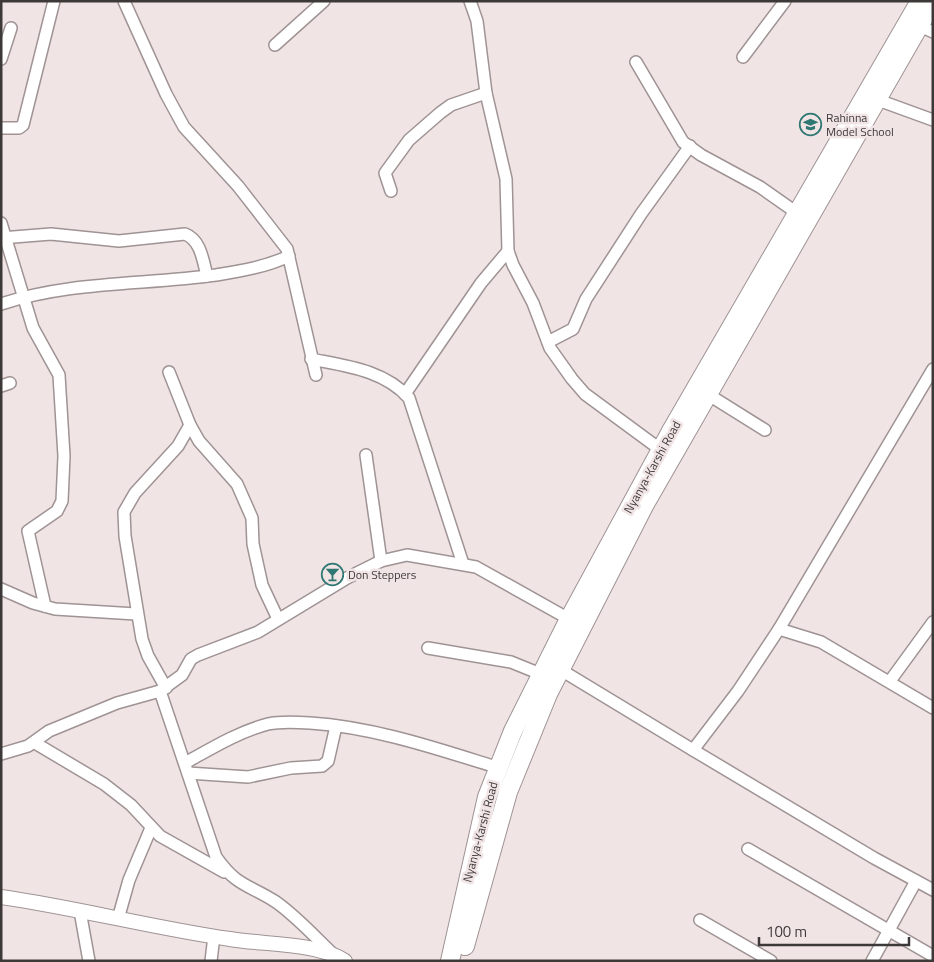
<svg xmlns="http://www.w3.org/2000/svg" width="934" height="962" viewBox="0 0 934 962" font-family="'Titillium Web',sans-serif">
	<rect width="100%" height="100%" fill="#f1e4e5"/>
	<g fill="none" stroke-linecap="round" stroke-linejoin="round">
		<defs>
			<g id="minor">
				<path d="M 124,1 L 166,94 L 184,127 L 238,186 L 287,249 L 316,375"/>
				<path d="M 470,1 L 477,21 L 486,93 L 506,179 L 508,251 L 513,265 L 533,303 L 550,348 L 572,379 L 585,394 L 661,450"/>
				<path d="M 920,26 L 933,32"/>
				<path d="M 275,45 L 324,1"/>
				<path d="M 743,57 L 785,1"/>
				<path d="M 1,59 L 11,28"/>
				<path d="M 636,62 L 683,142 L 701,155 L 760,187 L 797,213"/>
				<path d="M 878,100 L 933,120"/>
				<path d="M 1,128 L 19,128 L 23,125 L 54,1"/>
				<path d="M 391,191 L 385,173 L 409,140 L 440,113 L 451,105 L 486,93"/>
				<path d="M 1,223 L 33,328 L 59,375 L 64,456 L 62,501 L 57,511 L 28,531 L 45,606"/>
				<path d="M 1,238 L 51,234 L 119,241 L 185,234 C 201,240 203,261 207,276"/>
				<path d="M 1,304 C 70,281 144,285 216,275 C 240,271 266,267 289,256"/>
				<path d="M 548,342 L 573,329 L 586,299 L 641,214 L 690,146"/>
				<path d="M 311,359 C 346,366 384,370 409,398 L 463,564"/>
				<path d="M 169,372 L 190,425 L 199,441 L 237,484 L 252,518 L 253,544 L 262,585 L 278,619"/>
				<path d="M 1,386 L 10,383"/>
				<path d="M 405,394 L 481,283 L 508,251"/>
				<path d="M 709,395 L 765,430"/>
				<path d="M 366,455 L 381,561"/>
				<path d="M 1,589 L 33,603 L 55,609 L 136,614"/>
				<path d="M 779,629 L 821,642 L 933,708"/>
				<path d="M 428,648 L 511,662 L 543,675"/>
				<path d="M 561,670 L 693,750 L 738,691 L 779,629 L 933,369"/>
				<path d="M 890,681 L 933,622"/>
				<path d="M 166,688 L 148,656 L 142,639 L 125,536 L 124,512 L 135,493 L 178,446 L 190,425"/>
				<path d="M 160,691 L 216,857 C 237,887 248,884 276,902 C 296,916 315,937 333,954"/>
				<path d="M 35,743 L 104,784 L 131,805 L 160,836 L 224,872"/>
				<path d="M 693,750 L 874,858 L 933,890"/>
				<path d="M 1,754 L 28,746 L 49,731 L 117,703 L 160,691 L 182,675 L 191,659 L 198,655 L 258,632 L 347,578 L 381,561 L 407,555 L 476,567 L 569,619"/>
				<path d="M 185,763 C 212,748 238,732 268,724 C 281,721 296,722 310,723 C 374,727 438,749 499,768"/>
				<path d="M 188,773 L 248,777 L 291,768 L 322,766 L 328,761 L 336,726"/>
				<path d="M 748,849 L 933,956"/>
				<path d="M 80,911 L 89,961"/>
				<path d="M 118,919 L 129,880 L 151,828"/>
				<path d="M 700,920 L 771,961"/>
				<path d="M 211,961 L 214,936"/>
				<path d="M 872,961 L 916,881"/>
			</g>
			<path id="tertiary" d="M 1,897 C 78,908 153,928 230,939 C 264,945 316,942 345,961"/>
			<g id="primary">
				<path d="M 465,946 L 508,792 L 548,694 L 645,504 L 933,2"/>
				<path d="M 450,961 L 487,797 L 513,731 L 569,619 L 671,431 L 920,1"/>
			</g>
		</defs>
		<use href="#minor" stroke="#9f9394" stroke-width="14"/>
		<use href="#tertiary" stroke="#9f9394" stroke-width="16"/>
		<use href="#primary" stroke="#9f9394" stroke-width="20"/>
		<use href="#minor" stroke="#fff" stroke-width="11"/>
		<use href="#tertiary" stroke="#fff" stroke-width="14"/>
		<use href="#primary" stroke="#fff" stroke-width="18"/>
	</g>
	<defs>
		<symbol id="school-ring" viewBox="-11 -11 22 22"><circle r="9.5" fill="#f1e4e5" stroke="#2e7773" stroke-width="1.5"/><path d="M0-5L7-2L0 1L-7-2ZM-4 1L0 2.5L4 1V4Q0 6-4 4Z" fill="#2e7773"/></symbol>
		<symbol id="bar-ring" viewBox="-11 -11 22 22"><circle r="9.5" fill="#f1e4e5" stroke="#2e7773" stroke-width="1.5"/><path d="M-6-5H6L.8 .8V4.5H3.5V6h-7V4.5H-.8V.8Z" fill="#2e7773"/></symbol>
	</defs>
	<g fill-rule="evenodd">
		<use href="#school-ring" x="798" y="112" width="25" height="25"/>
		<use href="#bar-ring" x="320" y="562" width="25" height="25"/>
	</g>
	<g text-anchor="middle" dominant-baseline="central" stroke-width="5" stroke-linejoin="round" paint-order="stroke">
		<g font-size="12" fill="#3e3939" stroke="#f1e4e5" text-anchor="start">
			<text x="826" y="117">Rahinna<tspan x="826" dy="14">Model School</tspan></text>
			<text x="348" y="574">Don Steppers</text>
		</g>
		<g font-size="12" fill="#3e3939" stroke="#f1e4e5">
			<text transform="translate(652 467) rotate(-61)">Nyanya-Karshi Road</text>
			<text transform="translate(480 832) rotate(-75)">Nyanya-Karshi Road</text>
		</g>
	</g>
	<rect width="934" height="962" fill="none" stroke="#3e3939" stroke-width="5"/>
	<path d="M759 937v8h150v-8" fill="none" stroke="#3e3939" stroke-width="2.5"/>
	<text x="766" y="937" font-size="15" fill="#3e3939" stroke="#f1e4e5" stroke-width="4" paint-order="stroke">100 m</text>
</svg>
